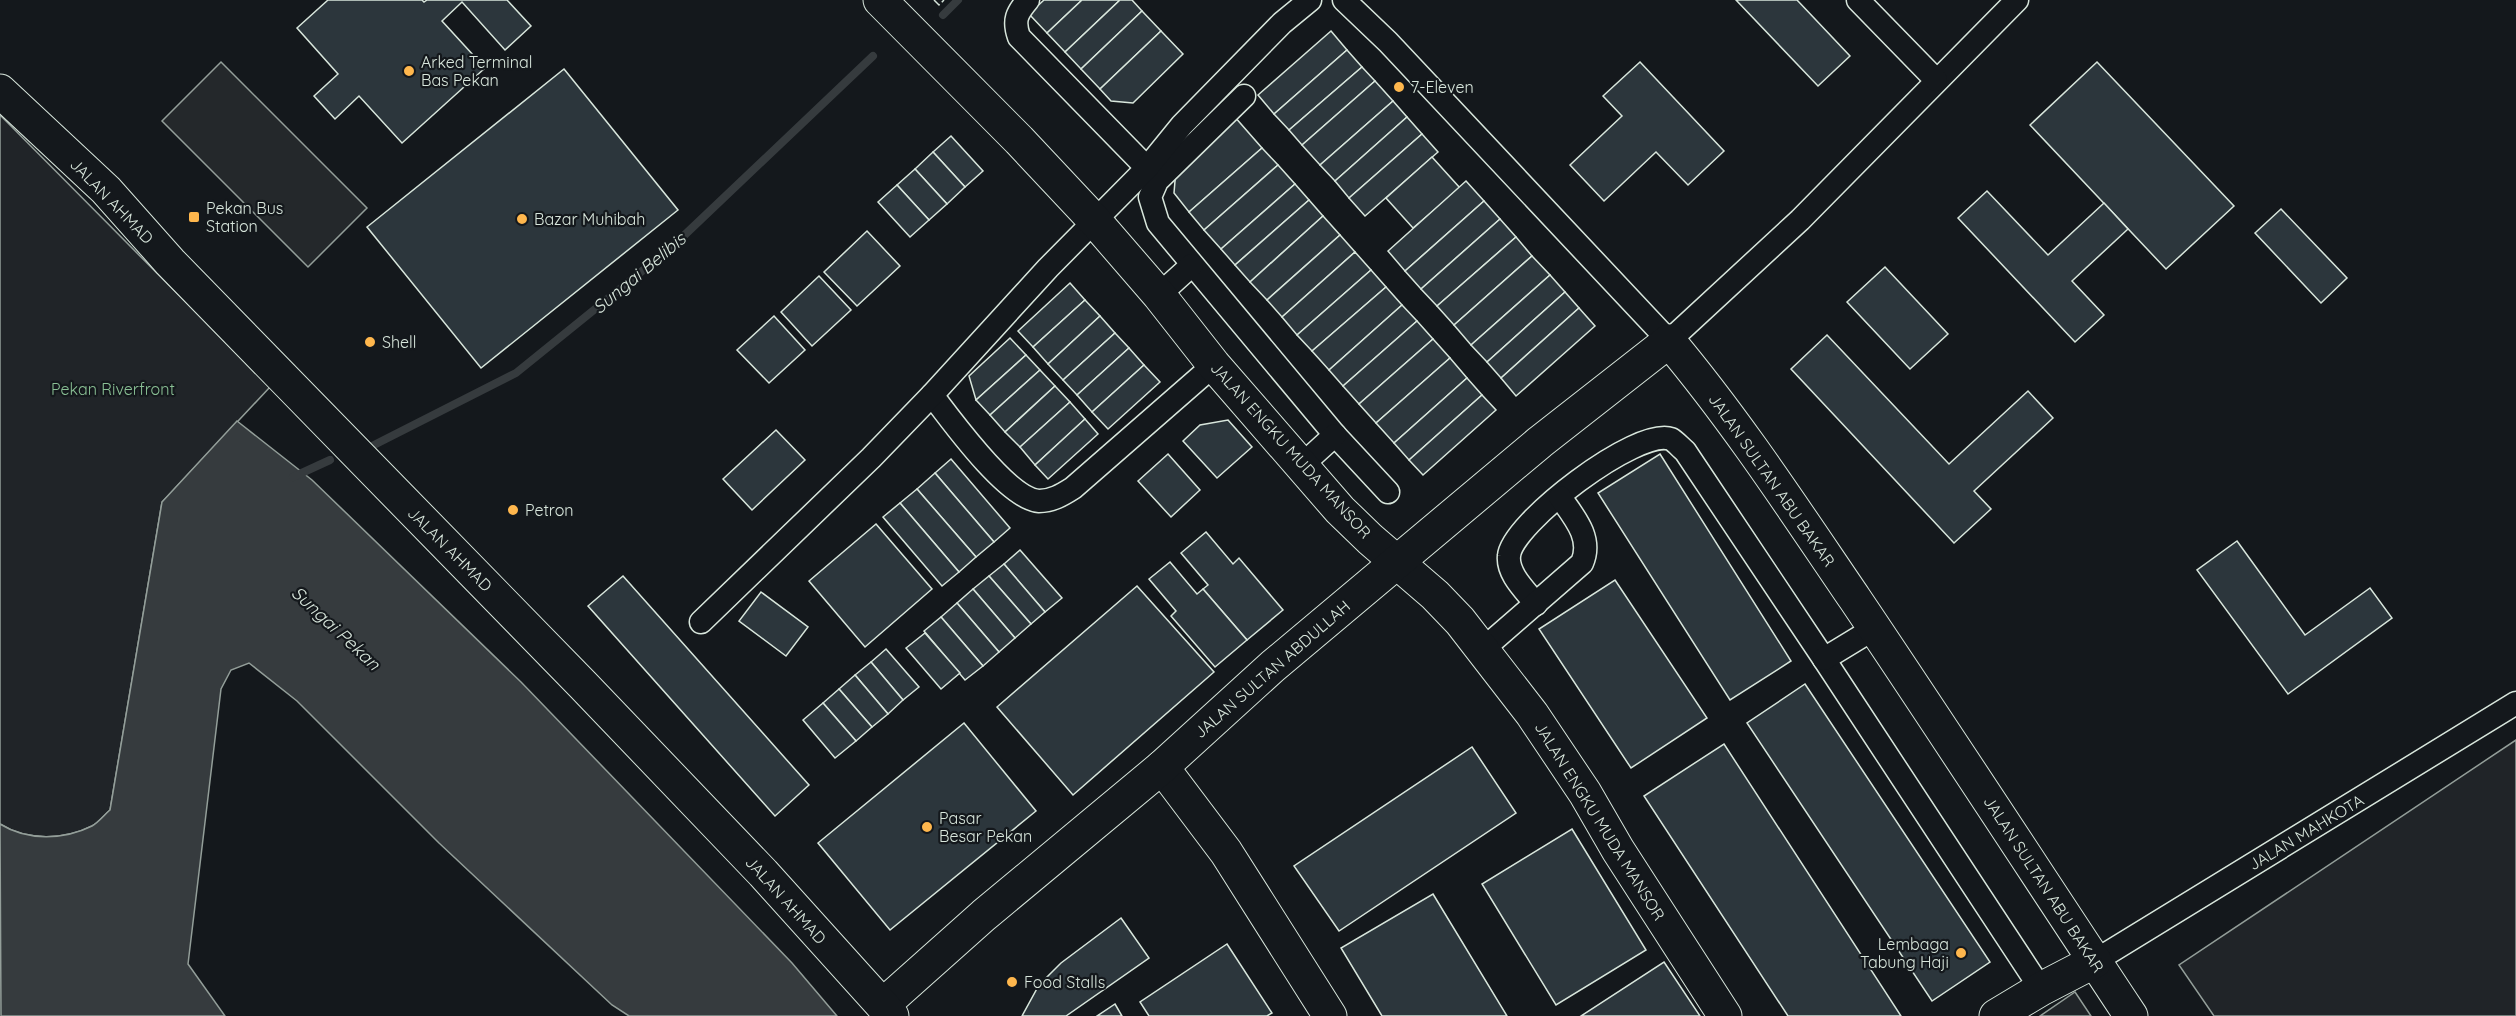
<svg xmlns="http://www.w3.org/2000/svg" width="2516" height="1016" viewBox="0 0 2516 1016" font-family="Quicksand,sans-serif">
	<rect width="100%" height="100%" fill="#14181c"/>
	<g fill="#202428" stroke="#939e99" stroke-width="1.5">
		<path d="M 0,115 L 270,387 L 162,502 L 110,810 C 104,815 99,822 92,826 C 65,840 27,841 0,824 Z"/>
		<path d="M 2516,740 L 2516,1016 L 2214,1016 L 2179,965 Z"/>
		<path d="M 2075,992 L 2091,1016 L 2040,1016 Z"/>
	</g>
	<path fill="#24282b" stroke="#939e99" stroke-width="1.5" d="M 221,62 L 367,208 L 308,267 L 162,121 Z"/>
	<path fill="#363b3e" stroke="#939e99" stroke-width="1.5" d="M 237,421 L 312,480 L 521,682 L 792,963 L 837,1016 L 629,1016 L 612,1005 L 439,843 L 297,701 L 249,663 L 231,670 L 221,689 L 188,964 L 225,1016 L 1,1016 L 0,824 C 27,841 64,840 92,826 C 99,822 104,815 110,810 L 162,502 Z"/>
	<g fill="none" stroke-linecap="round" stroke-linejoin="round">
		<g stroke="#363b3e" stroke-width="8">
			<path d="M 943,15 L 958,0"/>
			<path d="M 372,446 L 516,373 L 673,246 L 873,56"/>
			<path d="M 293,477 L 330,460"/>
		</g>
	</g>
	<g fill="#2c363c" stroke="#d8e6dc" stroke-width="1.5">
		<path d="M 328,0 L 422,0 L 424,2 L 427,0 L 507,0 L 531,26 L 505,50 L 462,2 L 442,21 L 485,68 L 402,143 L 359,96 L 335,119 L 314,96 L 338,74 L 297,28 Z"/>
		<path d="M 1044,0 L 1082,0 L 1047,33 L 1029,14 Z"/>
		<path d="M 1082,0 L 1120,0 L 1065,52 L 1047,33 Z"/>
		<path d="M 1120,0 L 1132,0 L 1142,11 L 1081,69 L 1065,52 Z"/>
		<path d="M 1736,0 L 1797,0 L 1850,56 L 1818,86 Z"/>
		<path d="M 1142,11 L 1161,31 L 1100,89 L 1081,69 Z"/>
		<path d="M 1161,31 L 1183,54 L 1133,103 L 1111,101 L 1100,89 Z"/>
		<path d="M 1331,31 L 1347,50 L 1274,114 L 1258,95 Z"/>
		<path d="M 1347,50 L 1362,67 L 1289,130 L 1274,114 Z"/>
		<path d="M 1640,62 L 1724,151 L 1688,185 L 1656,152 L 1604,201 L 1570,165 L 1622,116 L 1603,96 Z"/>
		<path d="M 2097,62 L 2234,206 L 2166,269 L 2030,125 Z"/>
		<path d="M 1362,67 L 1375,81 L 1302,145 L 1289,130 Z"/>
		<path d="M 564,69 L 678,210 L 481,368 L 367,227 Z"/>
		<path d="M 1375,81 L 1393,101 L 1320,165 L 1302,145 Z"/>
		<path d="M 1393,101 L 1407,117 L 1335,181 L 1320,165 Z"/>
		<path d="M 1234,116 L 1262,148 L 1189,212 L 1174,193 L 1176,169 Z"/>
		<path d="M 1407,117 L 1422,134 L 1349,198 L 1335,181 Z"/>
		<path d="M 1422,134 L 1438,152 L 1365,216 L 1349,198 Z"/>
		<path d="M 951,136 L 983,171 L 965,187 L 933,152 Z"/>
		<path d="M 1262,148 L 1278,165 L 1204,230 L 1189,212 Z"/>
		<path d="M 933,152 L 965,187 L 947,204 L 915,169 Z"/>
		<path d="M 1432,157 L 1460,188 L 1413,228 L 1386,198 Z"/>
		<path d="M 1278,165 L 1295,184 L 1221,249 L 1204,230 Z"/>
		<path d="M 915,169 L 947,204 L 929,220 L 897,185 Z"/>
		<path d="M 1466,181 L 1484,201 L 1405,271 L 1388,251 Z"/>
		<path d="M 1295,184 L 1309,200 L 1235,265 L 1221,249 Z"/>
		<path d="M 897,185 L 929,220 L 910,237 L 878,202 Z"/>
		<path d="M 1987,191 L 2048,255 L 2104,203 L 2128,229 L 2072,281 L 2104,315 L 2075,342 L 1958,218 Z"/>
		<path d="M 1309,200 L 1323,216 L 1250,282 L 1235,265 Z"/>
		<path d="M 1484,201 L 1500,219 L 1421,289 L 1405,271 Z"/>
		<path d="M 2281,209 L 2347,278 L 2321,303 L 2255,233 Z"/>
		<path d="M 1323,216 L 1340,235 L 1267,300 L 1250,282 Z"/>
		<path d="M 1500,219 L 1516,237 L 1437,306 L 1421,289 Z"/>
		<path d="M 867,231 L 900,266 L 857,306 L 824,272 Z"/>
		<path d="M 1340,235 L 1355,252 L 1282,317 L 1267,300 Z"/>
		<path d="M 1516,237 L 1532,256 L 1454,325 L 1437,306 Z"/>
		<path d="M 1355,252 L 1371,270 L 1297,335 L 1282,317 Z"/>
		<path d="M 1532,256 L 1550,275 L 1471,345 L 1454,325 Z"/>
		<path d="M 1885,267 L 1948,334 L 1910,369 L 1847,302 Z"/>
		<path d="M 1371,270 L 1386,287 L 1312,351 L 1297,335 Z"/>
		<path d="M 1550,275 L 1565,292 L 1487,362 L 1471,345 Z"/>
		<path d="M 819,276 L 851,310 L 812,346 L 781,312 Z"/>
		<path d="M 1070,283 L 1085,300 L 1033,347 L 1018,331 Z"/>
		<path d="M 1386,287 L 1402,305 L 1329,370 L 1312,351 Z"/>
		<path d="M 1565,292 L 1579,308 L 1501,378 L 1487,362 Z"/>
		<path d="M 1085,300 L 1100,316 L 1048,364 L 1033,347 Z"/>
		<path d="M 1402,305 L 1417,321 L 1343,386 L 1329,370 Z"/>
		<path d="M 1579,308 L 1595,326 L 1516,396 L 1501,378 Z"/>
		<path d="M 774,316 L 805,350 L 769,383 L 737,350 Z"/>
		<path d="M 1100,316 L 1115,333 L 1063,380 L 1048,364 Z"/>
		<path d="M 1417,321 L 1433,339 L 1359,404 L 1343,386 Z"/>
		<path d="M 1115,333 L 1129,348 L 1077,395 L 1063,380 Z"/>
		<path d="M 1827,335 L 1949,464 L 2028,391 L 2053,418 L 1974,491 L 1991,509 L 1954,543 L 1791,369 Z"/>
		<path d="M 1010,338 L 1026,355 L 976,400 L 969,376 Z"/>
		<path d="M 1433,339 L 1450,358 L 1376,423 L 1359,404 Z"/>
		<path d="M 1129,348 L 1144,365 L 1092,412 L 1077,395 Z"/>
		<path d="M 1026,355 L 1040,370 L 990,415 L 976,400 Z"/>
		<path d="M 1450,358 L 1467,378 L 1394,443 L 1376,423 Z"/>
		<path d="M 1144,365 L 1160,382 L 1108,429 L 1092,412 Z"/>
		<path d="M 1040,370 L 1055,386 L 1005,432 L 990,415 Z"/>
		<path d="M 1467,378 L 1482,395 L 1409,460 L 1394,443 Z"/>
		<path d="M 1055,386 L 1070,402 L 1020,447 L 1005,432 Z"/>
		<path d="M 1482,395 L 1496,410 L 1423,475 L 1409,460 Z"/>
		<path d="M 1070,402 L 1085,419 L 1035,465 L 1020,447 Z"/>
		<path d="M 1085,419 L 1098,434 L 1048,479 L 1035,465 Z"/>
		<path d="M 1228,420 L 1252,447 L 1217,478 L 1183,441 L 1200,425 Z"/>
		<path d="M 776,430 L 805,460 L 752,510 L 723,479 Z"/>
		<path d="M 1168,454 L 1200,490 L 1171,517 L 1138,481 Z"/>
		<path d="M 1660,454 L 1791,661 L 1730,700 L 1598,493 Z"/>
		<path d="M 951,459 L 1010,528 L 994,542 L 935,473 Z"/>
		<path d="M 935,473 L 994,542 L 976,557 L 917,489 Z"/>
		<path d="M 917,489 L 976,557 L 959,572 L 900,503 Z"/>
		<path d="M 900,503 L 959,572 L 942,586 L 883,517 Z"/>
		<path d="M 876,524 L 932,589 L 865,647 L 809,581 Z"/>
		<path d="M 1206,532 L 1233,564 L 1239,558 L 1283,610 L 1247,640 L 1203,589 L 1208,585 L 1181,553 Z"/>
		<path d="M 2237,541 L 2305,635 L 2370,588 L 2392,618 L 2288,694 L 2197,570 Z"/>
		<path d="M 1020,550 L 1062,598 L 1045,612 L 1004,564 Z"/>
		<path d="M 1170,562 L 1197,594 L 1203,589 L 1247,640 L 1215,667 L 1171,616 L 1176,611 L 1149,579 Z"/>
		<path d="M 1004,564 L 1045,612 L 1031,624 L 989,576 Z"/>
		<path d="M 623,576 L 809,785 L 775,816 L 588,606 Z"/>
		<path d="M 989,576 L 1031,624 L 1015,638 L 973,589 Z"/>
		<path d="M 1615,580 L 1707,718 L 1631,768 L 1539,629 Z"/>
		<path d="M 1137,586 L 1214,672 L 1073,795 L 997,707 Z"/>
		<path d="M 973,589 L 1015,638 L 999,652 L 957,603 Z"/>
		<path d="M 761,592 L 808,627 L 786,656 L 739,621 Z"/>
		<path d="M 957,603 L 999,652 L 983,666 L 941,617 Z"/>
		<path d="M 941,617 L 983,666 L 965,680 L 924,631 Z"/>
		<path d="M 925,633 L 960,673 L 941,689 L 906,648 Z"/>
		<path d="M 886,649 L 919,687 L 903,700 L 871,662 Z"/>
		<path d="M 871,662 L 903,700 L 888,714 L 855,675 Z"/>
		<path d="M 855,675 L 888,714 L 872,727 L 839,689 Z"/>
		<path d="M 1805,684 L 1990,962 L 1932,1001 L 1747,723 Z"/>
		<path d="M 839,689 L 872,727 L 856,741 L 823,703 Z"/>
		<path d="M 823,703 L 856,741 L 835,758 L 803,720 Z"/>
		<path d="M 964,723 L 1036,811 L 890,930 L 818,843 Z"/>
		<path d="M 1724,744 L 1901,1016 L 1788,1016 L 1644,796 Z"/>
		<path d="M 1472,747 L 1516,813 L 1339,931 L 1294,866 Z"/>
		<path d="M 1572,829 L 1646,950 L 1556,1005 L 1482,884 Z"/>
		<path d="M 1433,894 L 1507,1016 L 1382,1016 L 1341,948 Z"/>
		<path d="M 1121,918 L 1149,958 L 1066,1016 L 1022,1016 L 1039,985 L 1061,963 Z"/>
		<path d="M 1227,944 L 1272,1013 L 1267,1016 L 1149,1016 L 1140,1002 Z"/>
		<path d="M 1664,962 L 1700,1016 L 1581,1016 Z"/>
		<path d="M 1115,1004 L 1122,1016 L 1097,1016 Z"/>
	</g>
	<g fill="none" stroke-linecap="round" stroke-linejoin="round">
		<defs>
			<g id="street">
				<path d="M 1028,0 C 1017,13 1013,20 1019,37 L 1147,168"/>
				<path d="M 1344,0 L 1388,42 L 1669,341 L 1800,220 L 2017,0"/>
				<path d="M 1858,0 L 1936,80"/>
				<path d="M 1244,96 L 1157,181 L 1150,197 L 1158,223 L 1335,435 L 1388,492"/>
				<path d="M 1159,295 L 1192,265"/>
				<path d="M 932,395 C 951,420 1008,499 1039,501 C 1052,501 1062,495 1073,488 L 1214,365"/>
				<path d="M 1301,466 L 1335,435"/>
				<path d="M 1536,604 C 1526,591 1507,574 1509,556 C 1511,524 1637,427 1671,439 C 1675,441 1681,448 1685,451 L 1824,659 L 2041,989"/>
				<path d="M 701,622 L 871,458 L 932,395 L 1048,268 L 1147,168 L 1182,125 L 1282,23 L 1310,0"/>
				<path d="M 1482,650 L 1582,563 C 1593,538 1574,517 1560,497"/>
				<path d="M 1824,659 L 1875,628"/>
				<path d="M 2095,961 L 2516,703"/>
			</g>
			<g id="secondary">
				<path d="M 880,0 L 1019,140 L 1095,221 L 1159,295 L 1214,365 L 1340,510 L 1370,539 L 1435,595 L 1460,621 L 1532,714 L 1585,793 L 1618,850 L 1725,1016"/>
				<path d="M 1162,767 L 1226,852 L 1330,1016"/>
				<path d="M 883,1005 L 984,915 L 1162,767 L 1273,666 L 1540,442 L 1669,341 C 1737,422 1795,511 1855,599 C 1948,737 2039,877 2131,1016"/>
				<path d="M 1996,1016 L 2041,989 L 2095,961"/>
			</g>
			<path id="highway" d="M 0,91 L 106,190 L 170,262 L 583,685 L 763,873 L 892,1016"/>
		</defs>
		<use href="#street" stroke="#d8e6dc" stroke-width="25"/>
		<use href="#secondary" stroke="#d8e6dc" stroke-width="35"/>
		<use href="#highway" stroke="#d8e6dc" stroke-width="35"/>
		<use href="#street" stroke="#14181c" stroke-width="22"/>
		<use href="#secondary" stroke="#14181c" stroke-width="33"/>
		<use href="#highway" stroke="#14181c" stroke-width="33"/>
		<path stroke="#d8e6dc" stroke-width="1.5" stroke-dasharray="8 3" stroke-linecap="butt" d="M 934,0 L 939,5 L 944,0"/>
	</g>
	<g fill="#ffb74d" stroke="#14181c" stroke-width="2">
		<circle cx="409" cy="71" r="6"/>
		<circle cx="1399" cy="87" r="6"/>
		<rect x="188" y="211" width="12" height="12" rx="3"/>
		<circle cx="522" cy="219" r="6"/>
		<circle cx="370" cy="342" r="6"/>
		<circle cx="513" cy="510" r="6"/>
		<circle cx="927" cy="827" r="6"/>
		<circle cx="1961" cy="953" r="6"/>
		<circle cx="1012" cy="982" r="6"/>
	</g>
	<g text-anchor="middle" dominant-baseline="central" stroke-width="4.5" stroke-linejoin="round" paint-order="stroke">
		<g font-size="16" fill="#d8e6dc" stroke="#14181c" text-anchor="start">
			<text x="421" y="62">Arked Terminal<tspan x="421" dy="18">Bas Pekan</tspan></text>
			<text x="1411" y="87">7-Eleven</text>
			<text x="206" y="208">Pekan Bus<tspan x="206" dy="18">Station</tspan></text>
			<text x="534" y="219">Bazar Muhibah</text>
			<text x="382" y="342">Shell</text>
			<text x="525" y="510">Petron</text>
			<text x="939" y="818">Pasar<tspan x="939" dy="18">Besar Pekan</tspan></text>
			<text x="1949" y="944" text-anchor="end">Lembaga<tspan x="1949" dy="18">Tabung Haji</tspan></text>
			<text x="1024" y="982">Food Stalls</text>
		</g>
		<g font-size="16" fill="#d8e6dc" stroke="#14181c">
			<text transform="translate(112 201) rotate(46)">JALAN AHMAD</text>
			<text transform="translate(1291 450) rotate(48)">JALAN ENGKU MUDA MANSOR</text>
			<text transform="translate(1772 480) rotate(55)">JALAN SULTAN ABU BAKAR</text>
			<text transform="translate(450 549) rotate(45)">JALAN AHMAD</text>
			<text transform="translate(1272 669) rotate(-41)">JALAN SULTAN ABDULLAH</text>
			<text transform="translate(1600 821) rotate(58)">JALAN ENGKU MUDA MANSOR</text>
			<text transform="translate(2306 832) rotate(-31)">JALAN MAHKOTA</text>
			<text transform="translate(2044 884) rotate(57)">JALAN SULTAN ABU BAKAR</text>
			<text transform="translate(786 900) rotate(48)">JALAN AHMAD</text>
		</g>
		<g font-size="16" fill="#8ac095" stroke="#14181c">
			<text x="113" y="389">Pekan Riverfront</text>
		</g>
		<g font-size="18" font-style="italic" fill="#d8e6dc" stroke="#14181c">
			<text transform="translate(639 273) rotate(-40)">Sungai Belibis</text>
			<text transform="translate(336 628) rotate(43)">Sungai Pekan</text>
		</g>
	</g>
</svg>
